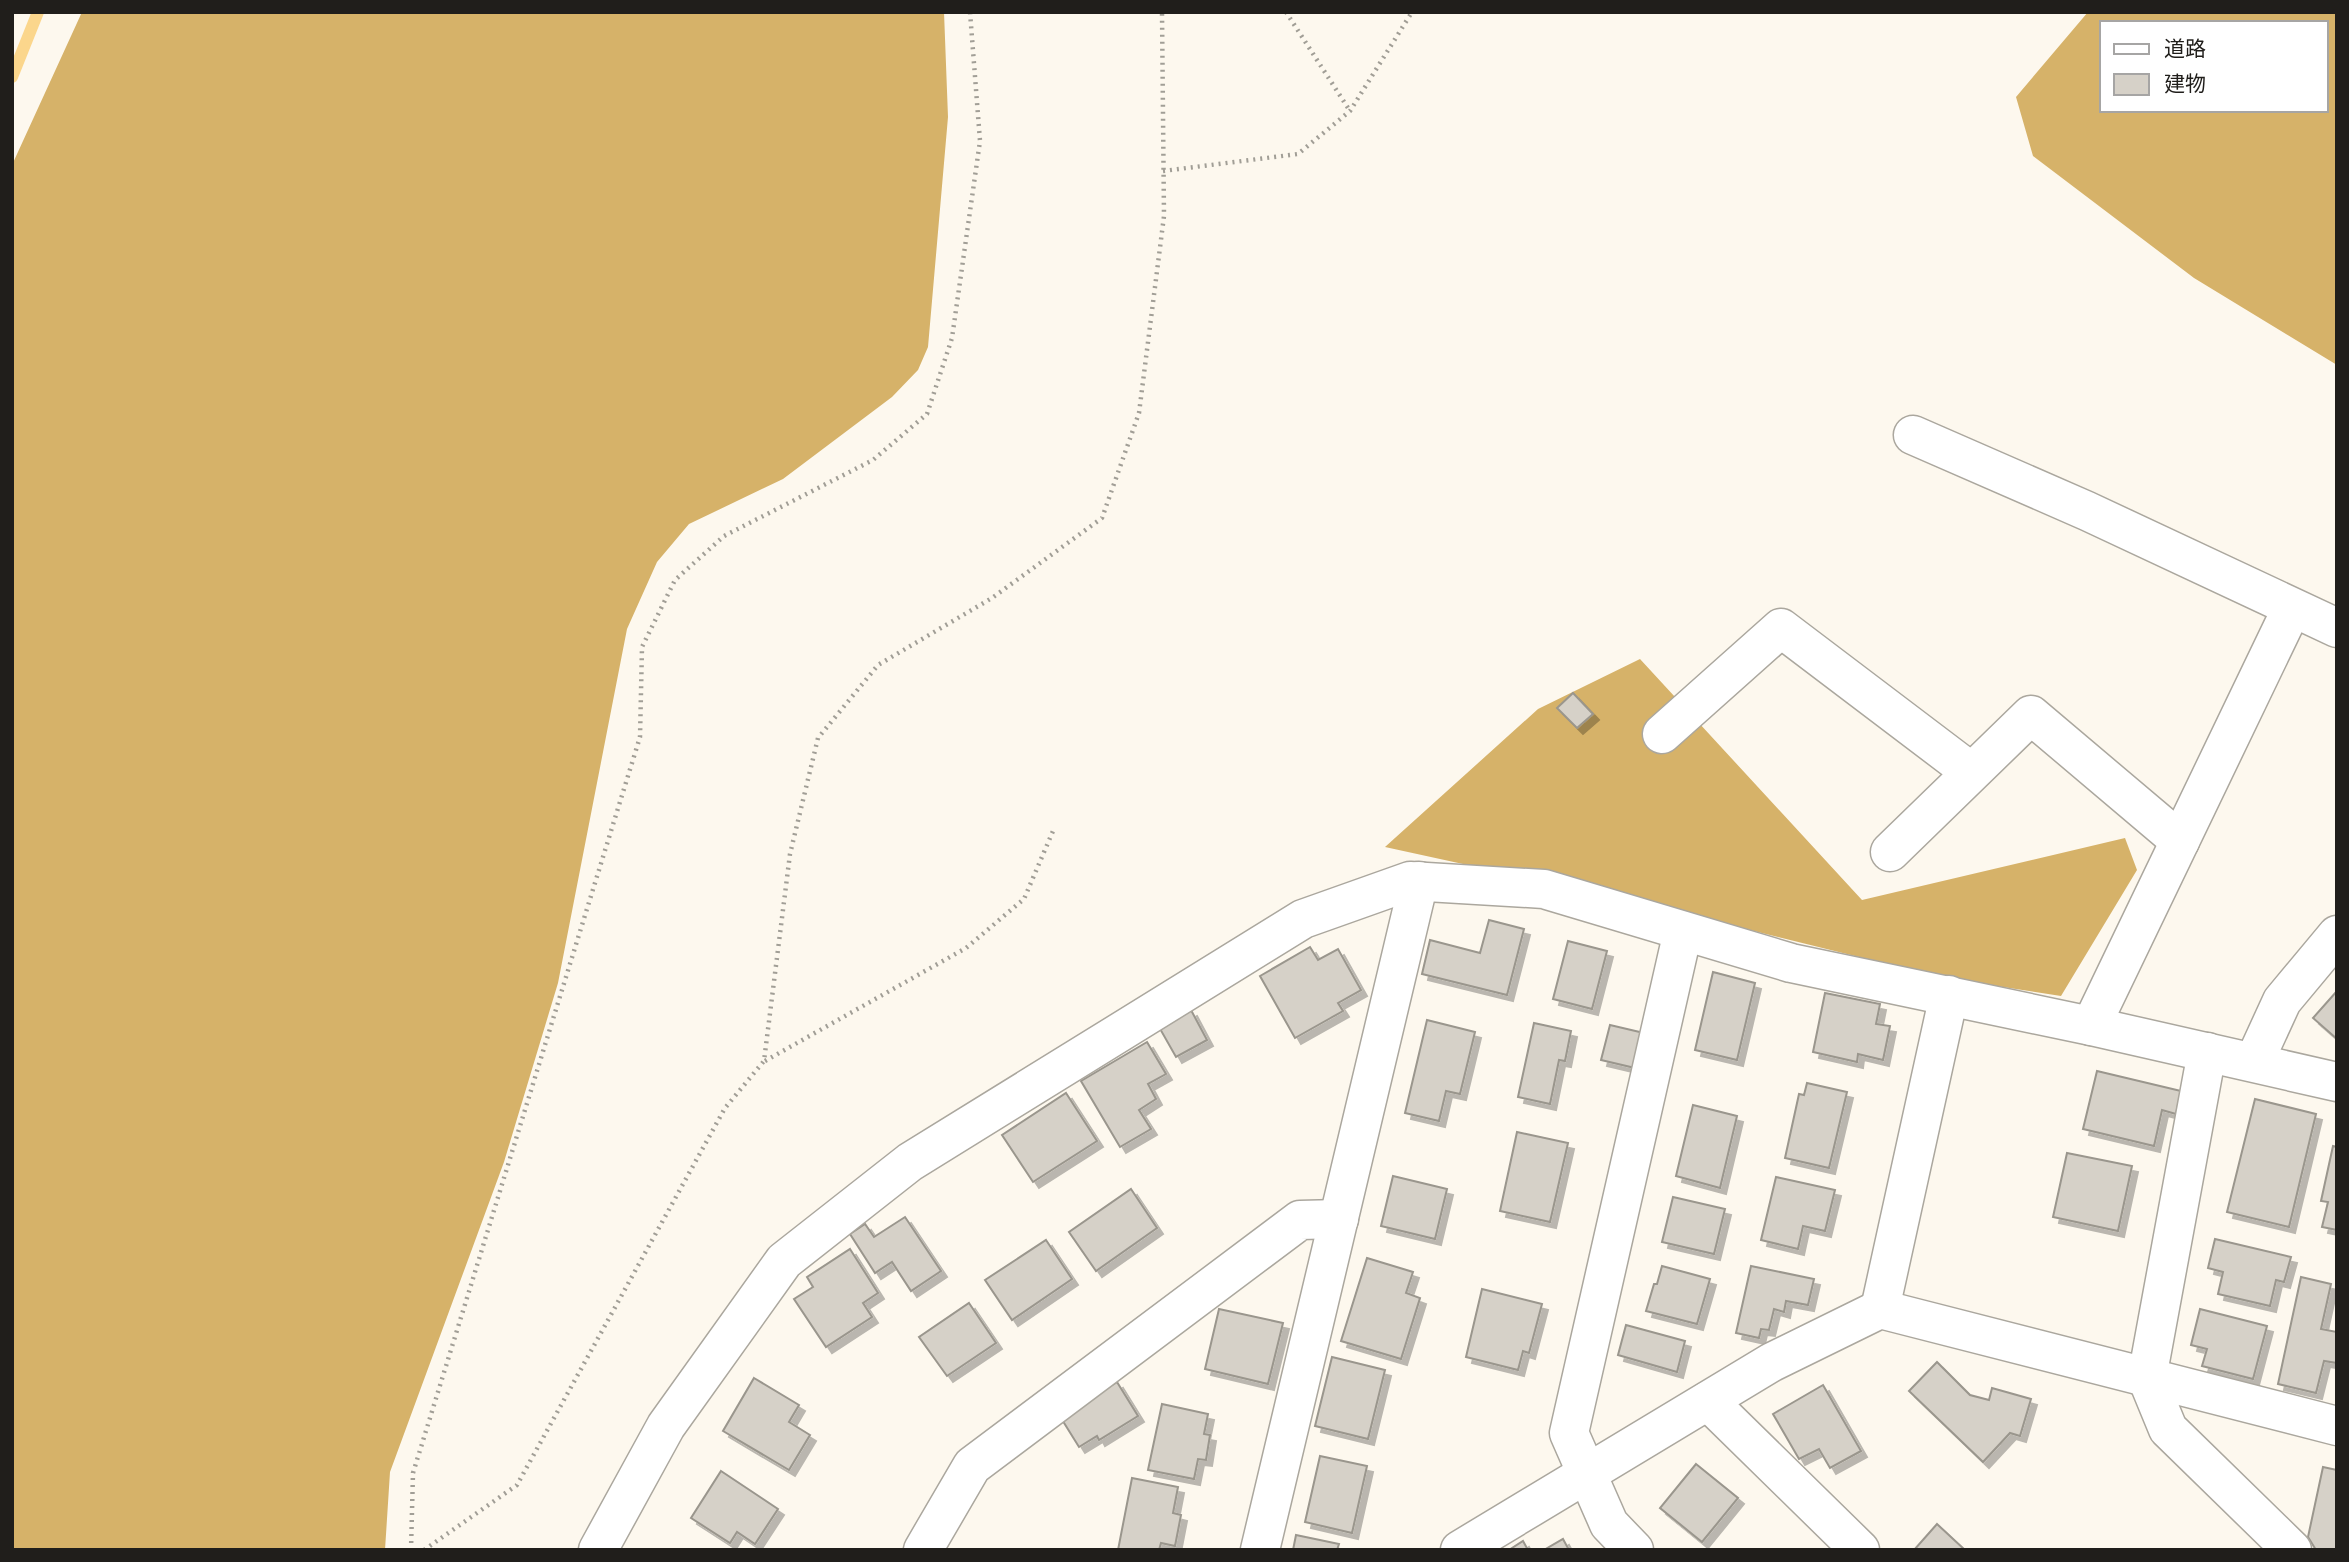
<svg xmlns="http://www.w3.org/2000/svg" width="2349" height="1562" viewBox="0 0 2349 1562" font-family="Manrope,'Noto Sans JP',sans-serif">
	<defs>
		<filter id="shadow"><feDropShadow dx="6" dy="6" stdDeviation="0" flood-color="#0004"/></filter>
	</defs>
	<rect width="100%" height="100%" fill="#fdf8ee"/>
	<g fill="#d6b269" fill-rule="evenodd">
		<path d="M 82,12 L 944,12 L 948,117 L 928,347 L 918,370 L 892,397 L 783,479 L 689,524 L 657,562 L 627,629 L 558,983 L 504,1162 L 390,1472 L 385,1550 L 12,1550 L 12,165 Z"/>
		<path d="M 2088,12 L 2337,12 L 2337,365 L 2194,278 L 2033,156 L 2016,97 ZM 2102,23 L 2326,23 L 2326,110 L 2102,110 Z"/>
		<path d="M 1640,659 L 1862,900 L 2125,838 L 2137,870 L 2061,996 L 1944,978 L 1637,902 L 1385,847 L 1538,709 Z"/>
	</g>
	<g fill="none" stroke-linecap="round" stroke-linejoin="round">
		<path stroke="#fbd68c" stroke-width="12" d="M 12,77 L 38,12"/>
	</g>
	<g fill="#d6d1c8" stroke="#9a968d" stroke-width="2" filter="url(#shadow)">
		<path d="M 1573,693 L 1593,714 L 1577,728 L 1557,708 Z"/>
		<path d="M 1489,920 L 1524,929 L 1507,995 L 1422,974 L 1430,940 L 1480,953 Z"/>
		<path d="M 1568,941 L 1607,951 L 1592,1009 L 1553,999 Z"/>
		<path d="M 1310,947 L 1318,960 L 1338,949 L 1361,990 L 1338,1003 L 1343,1011 L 1295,1038 L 1260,976 Z"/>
		<path d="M 1713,972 L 1755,983 L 1737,1060 L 1695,1050 Z"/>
		<path d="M 2337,991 L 2337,1039 L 2313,1018 Z"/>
		<path d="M 1825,993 L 1880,1004 L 1876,1024 L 1890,1026 L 1883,1060 L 1858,1054 L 1857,1062 L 1813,1052 Z"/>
		<path d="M 1191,1010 L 1207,1040 L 1176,1057 L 1159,1027 Z"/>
		<path d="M 1427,1020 L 1475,1032 L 1460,1094 L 1446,1091 L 1439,1121 L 1405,1113 Z"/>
		<path d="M 1534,1023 L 1571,1031 L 1565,1061 L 1559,1060 L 1550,1104 L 1518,1097 Z"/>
		<path d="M 1610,1025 L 1644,1033 L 1635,1068 L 1601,1060 Z"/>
		<path d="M 1147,1042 L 1166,1074 L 1148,1084 L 1156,1099 L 1139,1110 L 1151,1129 L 1120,1147 L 1081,1081 Z"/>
		<path d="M 2097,1071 L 2181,1091 L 2176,1114 L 2162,1110 L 2154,1146 L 2083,1129 Z"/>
		<path d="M 1807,1083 L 1847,1092 L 1829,1168 L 1785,1158 L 1799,1094 L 1804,1095 Z"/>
		<path d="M 1066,1093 L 1097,1141 L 1033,1182 L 1002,1135 Z"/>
		<path d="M 2255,1099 L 2316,1114 L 2289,1227 L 2227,1212 Z"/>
		<path d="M 1693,1105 L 1737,1116 L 1720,1188 L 1676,1176 Z"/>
		<path d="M 1517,1132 L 1568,1143 L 1550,1222 L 1500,1211 Z"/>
		<path d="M 2333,1146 L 2337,1147 L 2337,1230 L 2322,1227 L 2328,1202 L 2321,1201 Z"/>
		<path d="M 2067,1153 L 2132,1166 L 2118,1231 L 2053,1217 Z"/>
		<path d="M 1393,1176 L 1447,1189 L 1435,1239 L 1381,1226 Z"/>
		<path d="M 1776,1177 L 1835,1190 L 1825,1231 L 1803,1226 L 1798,1249 L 1761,1240 Z"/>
		<path d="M 1131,1189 L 1157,1228 L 1096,1271 L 1069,1232 Z"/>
		<path d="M 1673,1197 L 1725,1209 L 1714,1254 L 1662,1242 Z"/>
		<path d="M 905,1217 L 941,1271 L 911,1291 L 892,1262 L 875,1273 L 850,1234 L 865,1224 L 874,1237 Z"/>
		<path d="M 2215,1239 L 2291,1257 L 2284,1282 L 2276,1280 L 2270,1306 L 2218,1294 L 2223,1272 L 2208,1268 Z"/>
		<path d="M 1046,1240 L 1072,1279 L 1012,1320 L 985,1280 Z"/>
		<path d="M 850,1249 L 878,1293 L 863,1303 L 872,1317 L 826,1347 L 794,1299 L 813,1287 L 807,1277 Z"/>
		<path d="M 1367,1258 L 1413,1272 L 1406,1293 L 1420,1298 L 1401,1359 L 1341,1341 Z"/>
		<path d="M 1662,1266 L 1710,1279 L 1697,1324 L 1646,1311 L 1654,1284 L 1657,1284 Z"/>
		<path d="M 1751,1266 L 1814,1279 L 1808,1305 L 1786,1301 L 1784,1312 L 1774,1309 L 1769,1330 L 1761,1329 L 1759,1338 L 1736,1333 Z"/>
		<path d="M 2301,1277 L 2331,1284 L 2321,1329 L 2337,1332 L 2337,1363 L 2324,1361 L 2316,1393 L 2278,1384 Z"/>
		<path d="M 1482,1289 L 1542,1304 L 1529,1353 L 1523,1351 L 1518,1370 L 1466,1357 Z"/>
		<path d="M 969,1303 L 996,1343 L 947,1376 L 919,1337 Z"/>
		<path d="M 1219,1309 L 1283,1323 L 1268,1384 L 1205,1369 Z"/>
		<path d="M 2200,1309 L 2267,1326 L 2253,1379 L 2202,1366 L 2207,1349 L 2191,1345 Z"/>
		<path d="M 1626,1325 L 1685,1341 L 1677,1372 L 1618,1355 Z"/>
		<path d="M 1332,1357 L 1385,1370 L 1368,1439 L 1315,1426 Z"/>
		<path d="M 1937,1362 L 1970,1395 L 1989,1400 L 1992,1388 L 2031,1399 L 2020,1436 L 2010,1433 L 1983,1462 L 1909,1391 Z"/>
		<path d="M 754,1378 L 799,1405 L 789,1422 L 810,1435 L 789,1470 L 723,1431 Z"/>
		<path d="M 1117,1382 L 1138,1416 L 1099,1440 L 1097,1436 L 1079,1447 L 1061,1418 Z"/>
		<path d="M 1823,1385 L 1861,1451 L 1830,1468 L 1819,1449 L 1799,1459 L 1773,1414 Z"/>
		<path d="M 1162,1404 L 1208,1414 L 1204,1434 L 1210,1435 L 1206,1460 L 1198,1459 L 1194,1479 L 1148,1470 Z"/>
		<path d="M 1320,1456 L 1367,1466 L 1352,1533 L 1305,1522 Z"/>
		<path d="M 1696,1464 L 1738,1498 L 1702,1542 L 1660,1508 Z"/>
		<path d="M 2323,1467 L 2337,1470 L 2337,1550 L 2316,1550 L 2308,1537 Z"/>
		<path d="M 721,1471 L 778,1509 L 755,1544 L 737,1532 L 730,1543 L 691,1518 Z"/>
		<path d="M 1132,1478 L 1178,1487 L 1173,1513 L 1181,1515 L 1175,1546 L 1161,1543 L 1159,1550 L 1118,1550 Z"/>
		<path d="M 1937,1524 L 1965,1550 L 1914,1550 Z"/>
		<path d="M 1296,1535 L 1339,1544 L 1337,1550 L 1293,1550 Z"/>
		<path d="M 1563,1539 L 1569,1550 L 1544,1550 Z"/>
		<path d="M 1523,1541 L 1528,1550 L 1509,1550 Z"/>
	</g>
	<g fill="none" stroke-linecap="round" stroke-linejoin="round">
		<defs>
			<g id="minor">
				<path d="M 1913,435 L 2087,511 L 2337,628"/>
				<path d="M 1662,734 L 1781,628 L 1971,772"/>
				<path d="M 1890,852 L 2031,715 L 2180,841"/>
				<path d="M 2091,1026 L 2292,608"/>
				<path d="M 2207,1052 L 2147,1378 L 2168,1429 L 2292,1550"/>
				<path d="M 2254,1062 L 2282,1001 L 2337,935"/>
				<path d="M 1880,1309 L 1949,995"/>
				<path d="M 1708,1401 L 1860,1550"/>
				<path d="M 598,1550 L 666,1426 L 784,1261 L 910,1162 L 1303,919 L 1410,881 L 1544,889 L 1791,963 L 2091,1026 L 2337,1082"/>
				<path d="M 923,1550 L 972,1466 L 1300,1220 L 1339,1219"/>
				<path d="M 1260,1550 L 1419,881"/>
				<path d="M 1460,1550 L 1772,1362 L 1880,1309 L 2337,1426"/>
				<path d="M 1634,1550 L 1609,1524 L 1569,1433 L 1683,931"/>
			</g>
		</defs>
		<use href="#minor" stroke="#aba79e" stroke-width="41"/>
		<g stroke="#a19e96" stroke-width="4.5" stroke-dasharray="2 5" stroke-linecap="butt">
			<path d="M 1286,12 L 1350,111"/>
			<path d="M 1163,171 L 1298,154 L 1350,111 L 1412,12"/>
			<path d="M 765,1061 L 966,948 L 1024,899 L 1053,831"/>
			<path d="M 411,1550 L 413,1473 L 640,737 L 642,647 L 675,580 L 724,536 L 873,460 L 927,414 L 952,338 L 980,141 L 970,12"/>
			<path d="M 424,1550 L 517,1485 L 725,1108 L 764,1061 L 790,854 L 818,738 L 878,665 L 992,598 L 1102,518 L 1139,413 L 1164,216 L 1162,12"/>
		</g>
		<use href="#minor" stroke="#fff" stroke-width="38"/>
	</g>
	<rect width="2349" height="1562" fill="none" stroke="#201e1b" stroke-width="28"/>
	<rect x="2100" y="21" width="228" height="91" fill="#ffffff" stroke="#a6a5a4" stroke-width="2"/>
	<rect x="2114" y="44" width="35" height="10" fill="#ffffff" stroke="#a6a5a4" stroke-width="2"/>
	<text x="2164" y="56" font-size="21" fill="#201e1b">道路</text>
	<rect x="2114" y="74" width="35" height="21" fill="#d6d1c8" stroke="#a6a5a4" stroke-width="2"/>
	<text x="2164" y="91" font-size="21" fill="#201e1b">建物</text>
</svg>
